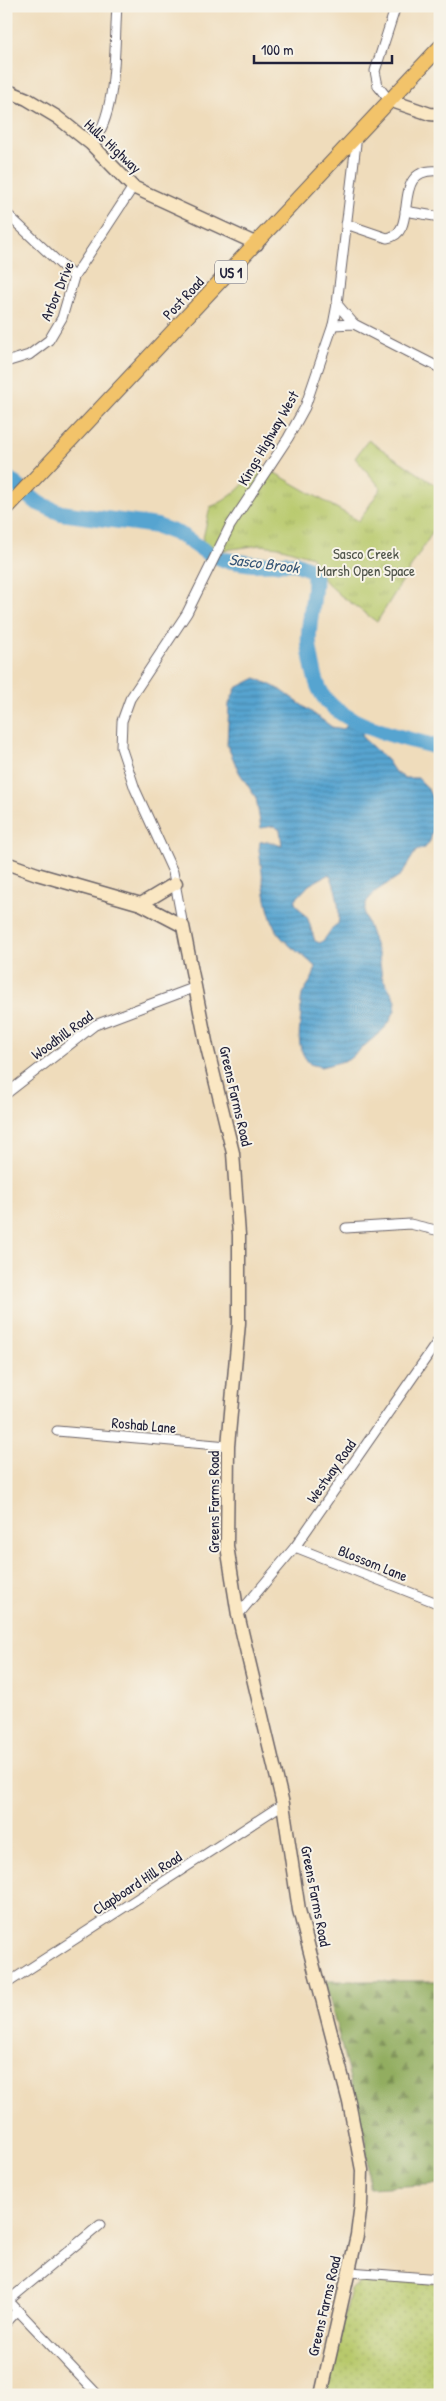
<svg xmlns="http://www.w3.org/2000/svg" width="446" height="2401" viewBox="0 0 446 2401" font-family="'Patrick Hand',sans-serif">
	<defs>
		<pattern id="grass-dots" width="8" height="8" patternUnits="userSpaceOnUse" patternTransform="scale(1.25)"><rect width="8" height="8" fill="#b8c96c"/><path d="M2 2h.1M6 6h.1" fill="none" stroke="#9eac5e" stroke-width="1.8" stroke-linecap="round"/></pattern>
		<pattern id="forest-firs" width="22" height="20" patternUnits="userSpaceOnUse" patternTransform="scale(1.25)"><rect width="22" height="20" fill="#92ad60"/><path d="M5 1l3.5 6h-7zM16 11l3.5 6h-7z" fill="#778c50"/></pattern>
		<pattern id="park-tufts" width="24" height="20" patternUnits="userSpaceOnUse" patternTransform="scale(1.25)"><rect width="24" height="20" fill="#b8c96c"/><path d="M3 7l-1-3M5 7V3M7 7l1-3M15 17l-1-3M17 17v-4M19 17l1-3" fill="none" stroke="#9eac5e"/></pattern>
		<pattern id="water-rules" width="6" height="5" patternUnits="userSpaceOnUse" patternTransform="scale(1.25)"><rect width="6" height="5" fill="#57a4d0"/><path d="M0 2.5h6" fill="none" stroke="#4885aa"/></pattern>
	</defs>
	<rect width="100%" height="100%" fill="#f7f3e8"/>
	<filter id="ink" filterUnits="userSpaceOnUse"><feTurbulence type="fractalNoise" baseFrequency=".02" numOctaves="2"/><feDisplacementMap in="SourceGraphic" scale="10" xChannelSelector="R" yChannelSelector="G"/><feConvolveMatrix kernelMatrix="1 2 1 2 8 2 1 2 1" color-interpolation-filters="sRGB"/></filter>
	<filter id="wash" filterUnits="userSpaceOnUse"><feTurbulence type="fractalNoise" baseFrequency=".0096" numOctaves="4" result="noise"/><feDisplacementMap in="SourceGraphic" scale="20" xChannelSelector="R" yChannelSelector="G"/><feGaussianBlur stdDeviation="1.12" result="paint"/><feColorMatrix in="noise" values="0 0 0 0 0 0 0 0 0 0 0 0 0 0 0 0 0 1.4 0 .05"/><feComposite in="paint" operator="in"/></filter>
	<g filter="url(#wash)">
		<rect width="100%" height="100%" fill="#efdcbb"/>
		<path fill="url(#grass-dots)" stroke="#6d7654" d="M 377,2279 L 440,2284 L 440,2395 L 326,2395 L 351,2289 L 364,2281 Z"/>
		<path fill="url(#forest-firs)" stroke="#5a684e" d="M 325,1981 L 440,1981 L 440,2184 L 369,2188 L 366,2142 Z"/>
		<path fill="url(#park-tufts)" stroke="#6d7654" d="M 368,440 L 440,488 L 440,520 L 377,622 L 340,595 L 319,575 L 312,557 L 279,547 L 260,545 L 225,550 L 202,543 L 210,507 C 231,500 246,482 261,465 L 359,521 L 381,488 L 355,458 Z"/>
		<path fill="url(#water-rules)" stroke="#3c6386" fill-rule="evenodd" d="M 256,678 L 281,690 L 332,727 L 344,729 L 347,725 L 362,733 L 363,738 L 387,760 L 395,772 L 405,778 L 418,778 L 427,787 L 432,798 L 433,830 L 430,841 L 425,848 L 416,851 L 401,875 L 376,891 L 367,901 L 364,913 L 379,956 L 382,977 L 396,1000 L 395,1010 L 390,1021 L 384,1029 L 348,1060 L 321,1067 L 310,1064 C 296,1049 299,1034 301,1015 C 301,1009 300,1002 302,995 C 306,985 315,979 315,967 C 304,954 285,946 276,930 C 264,907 263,875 259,850 L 260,842 L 267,841 L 282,846 L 280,830 L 274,826 L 261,828 L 256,798 L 239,772 L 227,745 L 229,704 L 236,688 ZM 329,874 C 336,884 341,912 338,924 C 330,927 328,938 320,943 L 315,941 L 308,919 L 295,903 L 295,900 L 309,885 Z"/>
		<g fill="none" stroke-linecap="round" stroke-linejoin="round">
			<path stroke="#57a4d0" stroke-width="16" d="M 6,477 L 38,503 L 61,513 L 157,526 L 181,535 L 206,552 L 225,560 L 253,564 L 295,563 L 314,571 C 317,595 307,620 309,644 C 311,658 314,680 321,692 C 338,726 406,738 440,748"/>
		</g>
	</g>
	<g filter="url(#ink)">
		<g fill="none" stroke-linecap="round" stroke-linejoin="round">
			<defs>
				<g id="street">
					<path d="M 389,100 L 378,86 L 375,71 L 396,6"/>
					<path d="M 91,144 C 118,116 114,45 117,6"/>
					<path d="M 405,211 L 440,217"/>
					<path d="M 6,213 L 74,277"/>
					<path d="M 346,224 L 387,238 C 422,233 387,165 440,171"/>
					<path d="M 337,304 L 354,324"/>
					<path d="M 333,325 L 354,324 L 440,368"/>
					<path d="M 6,362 L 29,355 L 49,340 L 62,318 L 74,277 L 133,187"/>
					<path d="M 183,926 L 173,872 L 135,789 L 121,747 L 122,721 L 130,699 L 187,613 L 230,526 L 288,438 L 305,407 L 333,325 L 337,304 L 357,135"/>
					<path d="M 6,1094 L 95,1025 L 196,987"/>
					<path d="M 346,1228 L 410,1224 L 440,1231"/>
					<path d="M 57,1431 L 228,1446"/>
					<path d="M 295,1547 L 437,1603 L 440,1606"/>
					<path d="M 238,1615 L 295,1547 L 440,1338"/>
					<path d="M 6,1984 L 283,1804"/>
					<path d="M 350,2272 L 440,2279"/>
					<path d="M 6,2298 L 98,2395"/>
					<path d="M 9,2300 L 100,2225"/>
					<path d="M 6,2323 L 17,2311"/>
				</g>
				<g id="secondary">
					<path d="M 6,90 L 27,99 L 57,117 L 91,144 L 133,187 L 257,244"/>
					<path d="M 389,100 L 430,114 L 440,115"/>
					<path d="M 6,863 L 37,874 L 141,904 L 183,926 L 207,1047 L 233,1153 L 239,1235 L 239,1323 L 228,1446 L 227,1546 L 238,1615 L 283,1804 L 299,1910 L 349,2102 L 362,2170 L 361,2204 L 357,2235 L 321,2395"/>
					<path d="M 141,904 L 176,883"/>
				</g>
				<path id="primary" d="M 6,509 L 440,47"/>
			</defs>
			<use href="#street" stroke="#6a6368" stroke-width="11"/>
			<use href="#secondary" stroke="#6a6368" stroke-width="15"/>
			<use href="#primary" stroke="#6a6368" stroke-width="16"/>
			<use href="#street" stroke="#fff" stroke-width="9"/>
			<use href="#secondary" stroke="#fae7c3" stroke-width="12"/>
			<use href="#primary" stroke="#f2c36a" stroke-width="14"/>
		</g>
	</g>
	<g text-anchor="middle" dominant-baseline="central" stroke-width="4" stroke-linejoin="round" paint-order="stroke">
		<rect fill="#f7f3e8" stroke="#62616f" stroke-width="1" x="215" y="260.5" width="32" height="23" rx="4"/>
		<g font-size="14" font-weight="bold" fill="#22223b">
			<text x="231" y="272">US 1</text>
		</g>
		<g font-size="15" fill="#22223b" stroke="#f7f3e8">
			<text transform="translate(113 146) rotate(43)">Hulls Highway</text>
			<text transform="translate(57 291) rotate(-67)">Arbor Drive</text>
			<text transform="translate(183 298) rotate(-47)">Post Road</text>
			<text transform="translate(268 438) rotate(-60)">Kings Highway West</text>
			<text transform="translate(62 1035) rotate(-36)">Woodhill Road</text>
			<text transform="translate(236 1096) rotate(77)">Greens Farms Road</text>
			<text transform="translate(144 1425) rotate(5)">Roshab Lane</text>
			<text transform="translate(331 1471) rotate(-55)">Westway Road</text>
			<text transform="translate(213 1502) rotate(-90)">Greens Farms Road</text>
			<text transform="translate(373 1563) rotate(22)">Blossom Lane</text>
			<text transform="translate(137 1883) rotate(-33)">Clapboard Hill Road</text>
			<text transform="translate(316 1896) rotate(79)">Greens Farms Road</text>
			<text transform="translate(324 2306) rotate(-77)">Greens Farms Road</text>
		</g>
		<g font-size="15" fill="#4f544a" stroke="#f7f3e8">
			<text x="366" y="553">Sasco Creek<tspan x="366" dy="17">Marsh Open Space</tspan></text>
		</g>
		<g font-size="16" font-style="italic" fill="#375677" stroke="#f7f3e8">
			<text transform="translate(264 563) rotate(7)">Sasco Brook</text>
		</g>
	</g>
	<rect width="446" height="2401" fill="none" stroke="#f7f3e8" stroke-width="25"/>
	<path d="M254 55v8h138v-8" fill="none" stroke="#22223b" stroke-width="2.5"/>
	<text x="261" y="55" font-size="15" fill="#22223b" stroke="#f7f3e8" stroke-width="4" paint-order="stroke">100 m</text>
</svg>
